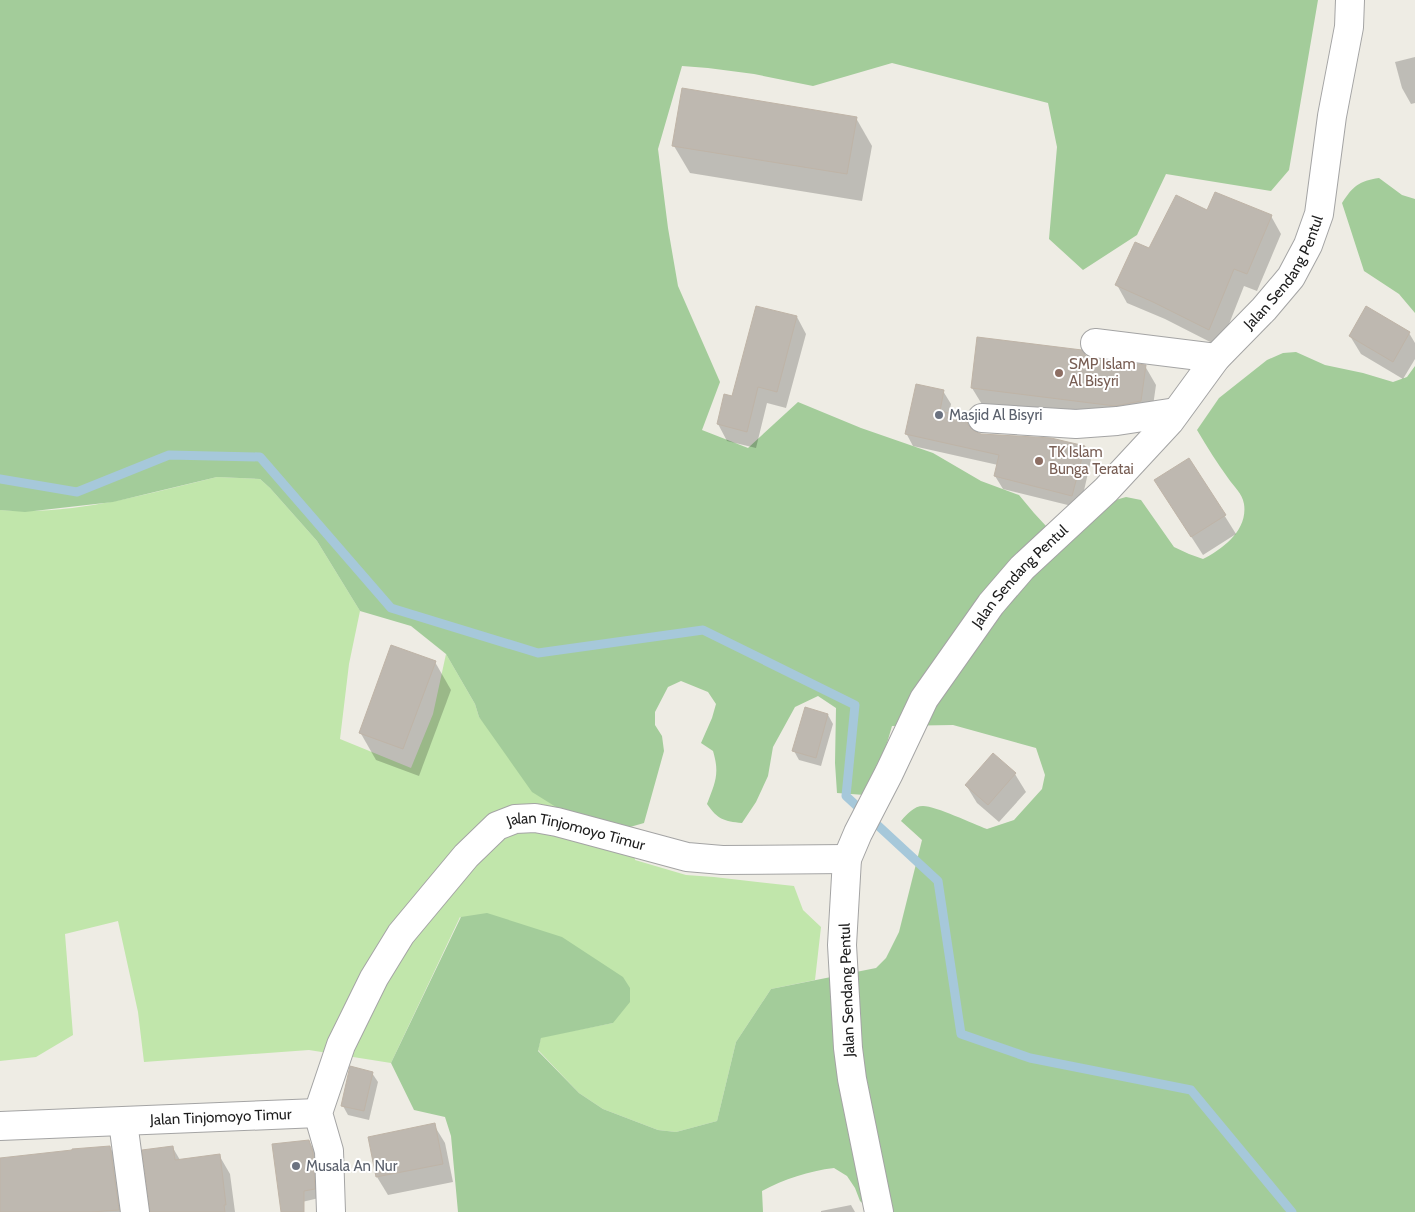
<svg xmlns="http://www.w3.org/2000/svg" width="1415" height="1212" viewBox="0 0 1415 1212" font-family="Cabin,sans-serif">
	<rect width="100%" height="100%" fill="#eeece4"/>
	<path fill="#c1e6ab" d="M 217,477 L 260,479 L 270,488 L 317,541 L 360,611 L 349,664 L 340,739 L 411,768 L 433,714 L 446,654 L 475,704 L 479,717 L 556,807 L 630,827 L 635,860 L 686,875 L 714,877 L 794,886 L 803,910 L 821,927 L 815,980 L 771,989 L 736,1042 L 717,1121 L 676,1132 L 658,1130 L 603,1109 L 579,1093 L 538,1050 L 541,1037 L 613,1023 L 460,917 L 391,1063 L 309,1050 L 144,1062 L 138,1012 L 118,921 L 65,934 L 73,1035 L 36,1057 L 0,1061 L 0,510 C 72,516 147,494 217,477 Z"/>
	<g fill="#a3cc9a">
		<path d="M 0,0 L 1318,0 L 1289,170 L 1271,191 L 1166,174 L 1137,235 L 1083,270 L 1049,239 L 1057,147 L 1048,103 L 892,63 L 813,86 L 754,74 L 708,68 L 682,66 L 658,149 L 668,228 L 678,286 L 720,382 L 702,430 L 748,448 L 798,402 L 861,428 L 933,453 L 981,481 L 1019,495 L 1034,513 L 1046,526 L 1079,535 L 1112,501 L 1126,497 L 1141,500 L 1174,547 L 1189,554 L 1203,559 C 1223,549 1248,530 1244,504 C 1242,493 1234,487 1228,478 C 1217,463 1207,447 1197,430 L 1219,398 L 1267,360 L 1283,353 L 1296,352 L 1325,365 L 1363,373 L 1393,382 L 1407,377 L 1415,366 L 1415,1212 L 872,1212 L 860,1201 L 855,1188 L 847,1176 L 834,1168 C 809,1171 784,1179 762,1191 L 763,1212 L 458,1212 L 451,1136 L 445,1117 L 414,1110 L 391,1063 L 461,917 L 487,913 L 562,937 L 623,977 L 630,988 L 630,1002 L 613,1023 L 541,1038 L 538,1051 L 579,1093 L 603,1109 L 658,1130 L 676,1132 L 717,1121 L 736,1042 L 771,989 L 876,968 L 886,958 L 899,932 L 922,840 L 901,821 C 907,814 914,806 923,806 C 936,806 973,824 987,829 L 1014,820 L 1042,789 L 1045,775 L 1036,748 L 953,725 L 892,726 L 876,781 L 865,795 L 837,793 L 835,763 L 836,708 L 818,696 L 795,707 L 773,747 L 768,776 L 756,802 L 742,823 C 724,821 718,820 707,804 C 715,783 720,774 713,751 L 701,743 L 712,718 L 716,704 L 708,692 L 681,681 L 668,687 L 655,712 L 655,725 L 662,736 L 664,751 L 644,823 L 630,827 L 556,807 L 532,792 L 479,717 L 475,704 L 446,654 L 411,626 L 360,611 L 317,541 L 270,488 L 260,479 L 217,477 L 113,502 L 25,512 L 0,510 Z"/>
		<path d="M 1379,178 L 1402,195 L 1415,199 L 1415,313 L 1399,294 L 1364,271 L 1342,203 C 1353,186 1359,181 1379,178 Z"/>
	</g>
	<g fill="#0003">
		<path d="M 1415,57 L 1415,103 L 1411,104 L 1402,88 L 1395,62 Z"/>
		<path d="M 856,118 L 872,146 L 862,201 L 690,173 L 674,146 Z"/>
		<path d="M 1208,212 L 1271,216 L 1281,234 L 1257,291 L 1244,286 L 1220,347 L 1165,319 L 1127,303 L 1117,285 L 1149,250 Z"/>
		<path d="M 797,317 L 806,334 L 786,408 L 767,403 L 756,448 L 727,441 L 718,424 Z"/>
		<path d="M 1409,333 L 1415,343 L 1415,359 L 1403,379 L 1361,354 L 1350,336 Z"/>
		<path d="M 1085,357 L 1093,360 L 1145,366 L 1156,385 L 1151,420 L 983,406 L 972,388 Z"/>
		<path d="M 943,391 L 951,404 L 949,414 L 966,419 L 973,432 L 981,435 L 1084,447 L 1091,460 L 1080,508 L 1003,489 L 995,476 L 998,465 L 913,446 L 906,433 Z"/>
		<path d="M 1189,459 L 1236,534 L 1203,555 L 1167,499 Z"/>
		<path d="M 435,662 L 451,690 L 419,776 L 376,760 L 360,732 Z"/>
		<path d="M 806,708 L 828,715 L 833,724 L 821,766 L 799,760 L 794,751 Z"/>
		<path d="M 1015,774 L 1026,792 L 999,822 L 977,803 L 966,785 Z"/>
		<path d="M 372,1073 L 378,1082 L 369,1120 L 348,1115 L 343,1106 Z"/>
		<path d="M 434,1125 L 445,1143 L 453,1182 L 388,1195 L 377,1177 L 369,1138 Z"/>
		<path d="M 309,1141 L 314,1150 L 318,1164 L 319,1198 L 285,1206 Z"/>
		<path d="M 110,1147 L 120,1166 L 127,1212 L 0,1212 L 0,1159 Z"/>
		<path d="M 173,1148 L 180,1160 L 219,1155 L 230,1174 L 235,1212 L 153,1212 Z"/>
		<path d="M 851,1205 L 855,1212 L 821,1212 L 821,1211 Z"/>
	</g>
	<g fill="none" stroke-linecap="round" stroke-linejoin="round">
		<path stroke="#a6c8da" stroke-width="9" d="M 0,479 L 77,492 L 169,455 L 260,457 L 391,608 L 538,653 L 703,630 L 855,705 L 846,796 L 938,881 L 961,1034 L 1030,1058 L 1191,1090 L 1292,1212"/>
	</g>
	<g fill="#beb8b0" stroke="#bfb4a7">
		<path d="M 682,88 L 857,117 L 847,174 L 672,146 Z"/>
		<path d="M 1215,192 L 1272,215 L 1247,274 L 1234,269 L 1209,330 L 1153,302 L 1115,285 L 1135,242 L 1149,248 L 1176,195 L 1207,210 Z"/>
		<path d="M 756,306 L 797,316 L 777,392 L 758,387 L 747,432 L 717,424 L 724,394 L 732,396 Z"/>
		<path d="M 1366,306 L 1410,332 L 1393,362 L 1349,336 Z"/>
		<path d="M 977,337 L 1082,350 L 1086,356 L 1093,359 L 1146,365 L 1141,401 L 1115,406 L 971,388 Z"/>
		<path d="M 916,384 L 944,390 L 940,411 L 966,417 L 968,425 L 974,431 L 981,434 L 1051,438 L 1085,446 L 1072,496 L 994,476 L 999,455 L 905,434 Z"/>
		<path d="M 1189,458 L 1226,515 L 1191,537 L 1154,480 Z"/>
		<path d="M 391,645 L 436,661 L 403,749 L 359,733 Z"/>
		<path d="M 805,707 L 828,714 L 816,758 L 792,751 Z"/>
		<path d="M 993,753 L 1016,773 L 988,805 L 965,785 Z"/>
		<path d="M 350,1066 L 373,1072 L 364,1111 L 341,1106 Z"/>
		<path d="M 435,1123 L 443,1164 L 376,1177 L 368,1137 Z"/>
		<path d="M 309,1140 L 313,1153 L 315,1189 L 304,1191 L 304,1212 L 281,1212 L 272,1144 Z"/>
		<path d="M 110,1146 L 119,1210 L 91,1212 L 0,1212 L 0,1158 L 72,1150 L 72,1149 Z"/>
		<path d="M 173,1146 L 175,1160 L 220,1154 L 226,1205 L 224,1205 L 225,1212 L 150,1212 L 142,1150 Z"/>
	</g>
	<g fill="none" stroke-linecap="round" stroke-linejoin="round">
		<defs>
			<g id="minor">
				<path d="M 1095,343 L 1216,358"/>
				<path d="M 982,418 L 1076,424 L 1117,421 L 1176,412"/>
				<path d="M 123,1122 L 135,1212"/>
				<path id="s1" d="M 0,1126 L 318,1113"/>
				<path id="s2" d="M 331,1212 L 329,1151 L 318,1113 L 341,1045 L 374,978 L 401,934 L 466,856 L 497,826 L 515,819 L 535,818 L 557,822 L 687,857 L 722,860 L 847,859"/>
				<path id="s3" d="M 879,1212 L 852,1079 L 848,1048 L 842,945 L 847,859 L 858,833 L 889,773 L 924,699 L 991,604 L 1022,568 L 1106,490 L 1170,421 L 1216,358 L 1264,309 L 1291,277 L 1308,245 L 1319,214 L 1332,116 L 1349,27 L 1350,0"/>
			</g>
		</defs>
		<use href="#minor" stroke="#a4a4a4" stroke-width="30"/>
		<use href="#minor" stroke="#fff" stroke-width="28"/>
	</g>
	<g fill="#8d6e63" stroke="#fff" stroke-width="2">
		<circle cx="1059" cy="373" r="5"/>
		<circle cx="1039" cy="461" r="5"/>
	</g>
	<g fill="#6b7280" stroke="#fff" stroke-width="2">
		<circle cx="939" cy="415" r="5"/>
		<circle cx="296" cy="1166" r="5"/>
	</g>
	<g text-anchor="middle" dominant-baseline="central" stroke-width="4" stroke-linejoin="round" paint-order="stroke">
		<g font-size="15" fill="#1d1d1d" stroke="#fff">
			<text stroke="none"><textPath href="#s3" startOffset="1095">Jalan Sendang Pentul</textPath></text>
			<text stroke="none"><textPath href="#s3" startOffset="690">Jalan Sendang Pentul</textPath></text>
			<text stroke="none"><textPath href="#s2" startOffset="525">Jalan Tinjomoyo Timur</textPath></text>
			<text transform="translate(847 990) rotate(-92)">Jalan Sendang Pentul</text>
			<text stroke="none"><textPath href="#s1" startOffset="221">Jalan Tinjomoyo Timur</textPath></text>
		</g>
		<g font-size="15" fill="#785e54" stroke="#fff" text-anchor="start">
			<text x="1069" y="364">SMP Islam<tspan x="1069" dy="17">Al Bisyri</tspan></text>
			<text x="1049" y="452">TK Islam<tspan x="1049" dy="17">Bunga Teratai</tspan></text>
		</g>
		<g font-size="15" fill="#5b616d" stroke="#fff" text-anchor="start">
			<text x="949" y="415">Masjid Al Bisyri</text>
			<text x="306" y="1166">Musala An Nur</text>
		</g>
	</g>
</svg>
